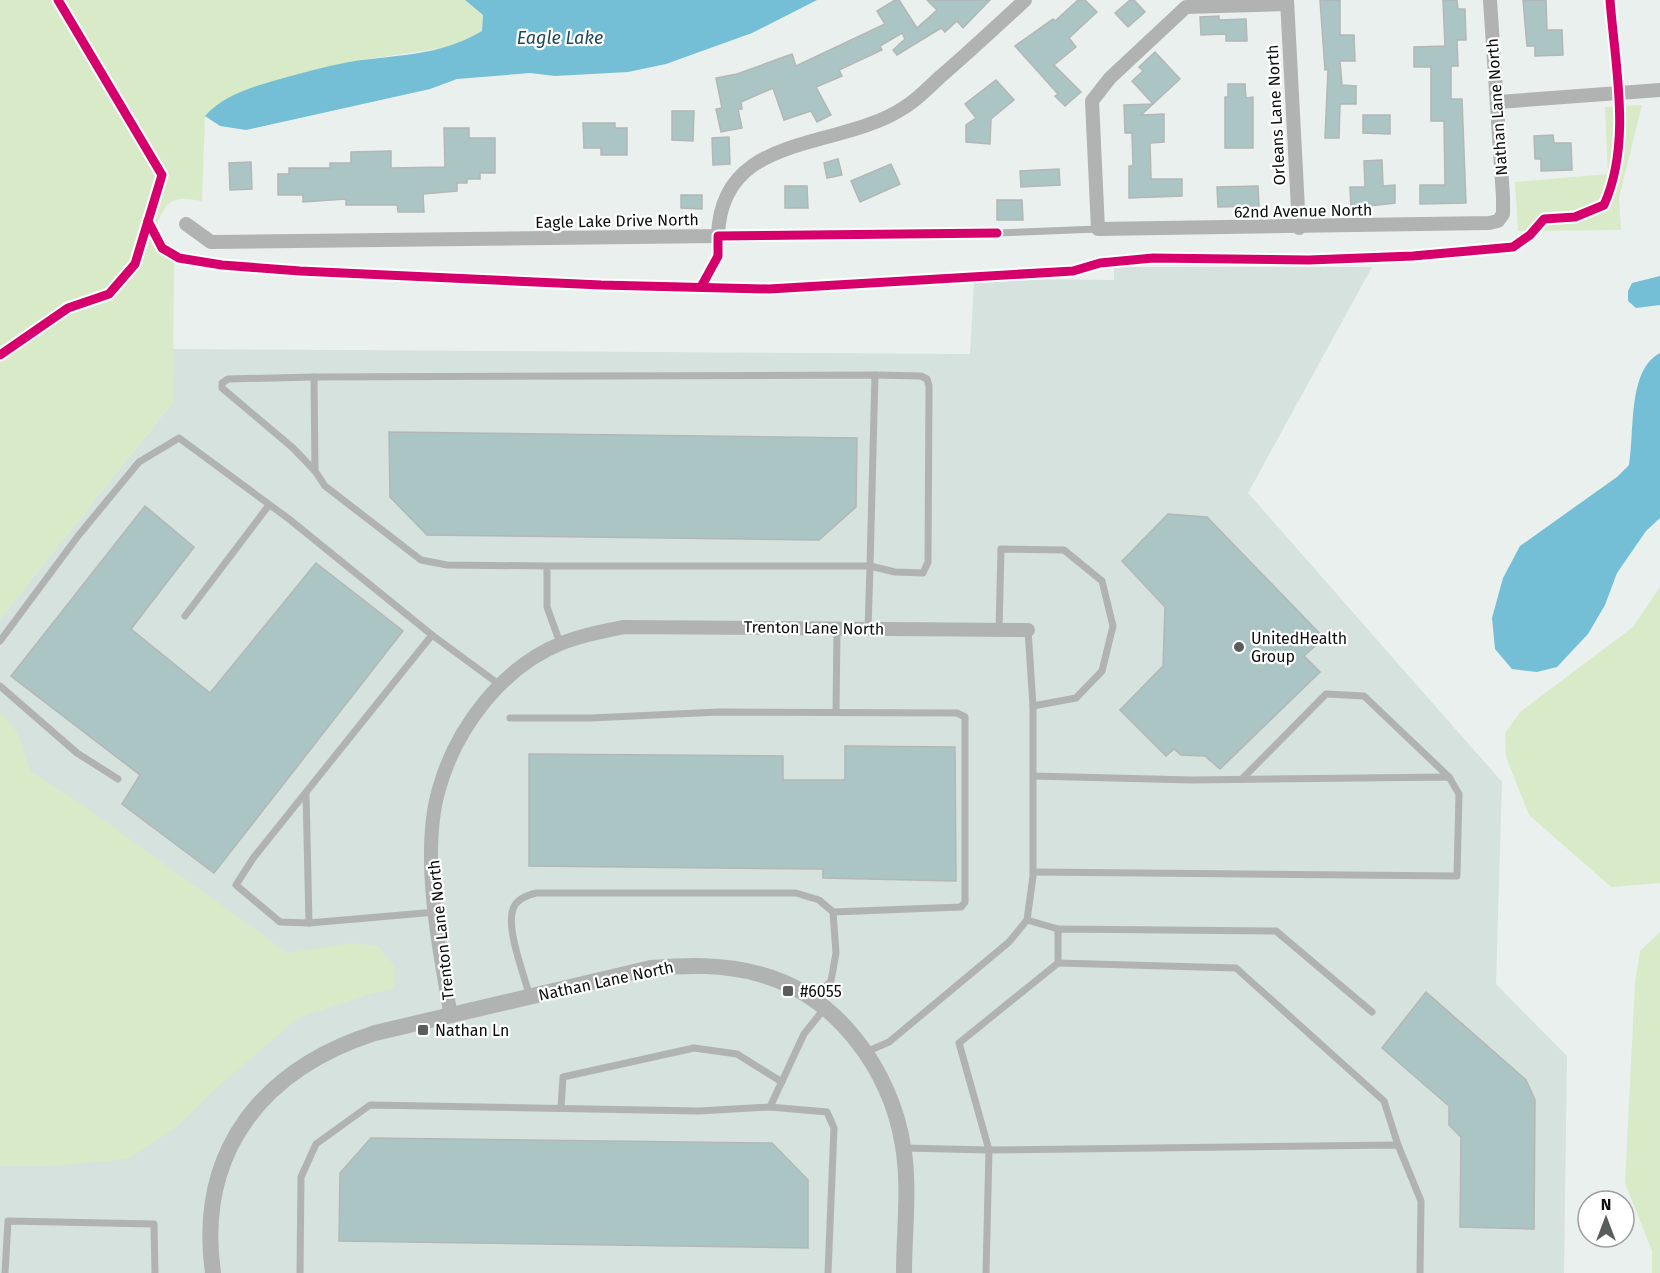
<svg xmlns="http://www.w3.org/2000/svg" width="1660" height="1273" viewBox="0 0 1660 1273" font-family="'Fira Sans',sans-serif">
	<rect width="100%" height="100%" fill="#eaf0ee"/>
	<path fill="#d5e2de" d="M 1114,267 L 1372,267 L 1248,493 L 1502,782 L 1496,984 L 1567,1056 L 1564,1273 L 0,1273 L 0,619 L 173,402 L 173,349 L 970,354 L 974,283 L 1004,279 L 1114,280 Z"/>
	<g fill="#d9eac8">
		<path d="M 0,0 L 465,0 L 483,15 L 482,31 L 455,46 L 349,62 L 205,116 L 202,201 C 173,196 165,199 156,229 L 174,250 L 173,402 L 0,619 Z"/>
		<path d="M 1642,105 L 1619,198 L 1621,230 L 1518,231 L 1515,182 L 1608,174 L 1605,107 Z"/>
		<path d="M 1660,587 L 1660,883 L 1611,887 L 1529,815 L 1506,757 L 1505,733 L 1520,712 L 1633,627 Z"/>
		<path d="M 0,713 L 17,732 L 31,772 L 70,796 L 288,953 L 351,943 L 378,946 L 395,967 L 394,989 L 373,993 L 299,1017 L 212,1092 L 175,1128 L 128,1159 L 52,1166 L 0,1166 Z"/>
		<path d="M 1660,932 L 1660,1273 L 1652,1273 L 1652,1251 L 1625,1183 L 1635,983 L 1640,951 Z"/>
	</g>
	<g fill="#74bed6">
		<path d="M 465,0 L 817,0 L 752,33 L 666,64 L 628,72 L 555,76 L 530,73 L 457,79 L 430,89 L 246,130 L 220,126 L 205,116 C 223,96 246,89 273,81 C 298,74 323,67 349,62 C 398,54 438,57 482,31 L 483,15 Z"/>
		<path d="M 1660,276 L 1660,305 L 1636,308 L 1628,301 L 1628,291 L 1632,283 Z"/>
		<path d="M 1660,353 L 1660,518 L 1646,531 L 1617,573 L 1605,605 L 1588,634 L 1557,667 L 1537,672 L 1512,669 L 1495,649 L 1492,618 L 1503,578 L 1520,546 L 1617,477 L 1629,465 C 1635,433 1627,370 1660,353 Z"/>
	</g>
	<g fill="#abc5c5" stroke="#b3b7b6" stroke-width="1.5">
		<path d="M 895,0 L 899,0 L 917,28 L 937,10 L 927,0 L 990,0 L 963,28 L 957,21 L 945,32 L 941,28 L 897,55 L 893,50 L 905,39 L 902,33 L 880,46 L 882,50 L 839,70 L 842,76 L 816,87 L 831,115 L 817,122 L 811,111 L 784,120 L 773,88 L 741,102 L 742,109 L 738,109 L 742,128 L 721,132 L 716,109 L 722,108 L 716,78 L 737,74 L 792,54 L 796,66 L 885,24 L 877,11 Z"/>
		<path d="M 1078,0 L 1085,0 L 1097,12 L 1069,38 L 1076,47 L 1054,65 L 1081,92 L 1065,106 L 1055,96 L 1058,94 L 1015,46 L 1053,19 L 1055,21 Z"/>
		<path d="M 1130,0 L 1134,0 L 1145,12 L 1128,27 L 1115,13 Z"/>
		<path d="M 1320,0 L 1340,0 L 1340,35 L 1354,35 L 1355,61 L 1340,61 L 1342,85 L 1356,86 L 1356,104 L 1340,104 L 1339,138 L 1325,138 L 1328,69 L 1325,70 Z"/>
		<path d="M 1443,0 L 1457,0 L 1458,9 L 1465,9 L 1466,40 L 1457,40 L 1458,66 L 1451,66 L 1451,99 L 1462,99 L 1466,203 L 1420,204 L 1420,185 L 1445,185 L 1444,121 L 1431,121 L 1431,67 L 1414,67 L 1414,47 L 1445,46 Z"/>
		<path d="M 1523,0 L 1546,0 L 1547,30 L 1562,30 L 1563,55 L 1535,56 L 1535,46 L 1527,46 Z"/>
		<path d="M 1219,16 L 1219,20 L 1246,19 L 1247,41 L 1226,41 L 1226,34 L 1201,35 L 1200,17 Z"/>
		<path d="M 1155,52 L 1180,79 L 1153,104 L 1132,81 L 1143,71 L 1139,67 Z"/>
		<path d="M 996,80 L 1014,100 L 991,119 L 990,144 L 966,142 L 966,125 L 976,118 L 965,104 Z"/>
		<path d="M 1228,84 L 1245,84 L 1246,98 L 1253,97 L 1253,148 L 1225,148 L 1225,97 L 1228,97 Z"/>
		<path d="M 1153,104 L 1141,115 L 1164,114 L 1164,142 L 1150,143 L 1151,179 L 1182,179 L 1182,196 L 1129,198 L 1129,166 L 1133,166 L 1132,133 L 1125,133 L 1124,105 Z"/>
		<path d="M 672,111 L 694,111 L 693,141 L 672,140 Z"/>
		<path d="M 1363,115 L 1390,115 L 1390,134 L 1363,133 Z"/>
		<path d="M 583,123 L 615,123 L 615,128 L 627,128 L 627,155 L 601,155 L 601,148 L 584,148 Z"/>
		<path d="M 444,128 L 469,128 L 469,138 L 495,138 L 495,173 L 480,173 L 480,179 L 467,179 L 467,183 L 457,183 L 457,191 L 423,194 L 424,212 L 398,212 L 397,205 L 346,205 L 346,199 L 303,202 L 303,195 L 278,195 L 278,174 L 289,174 L 289,168 L 330,168 L 330,163 L 351,163 L 351,152 L 391,151 L 391,168 L 445,167 Z"/>
		<path d="M 1553,135 L 1554,143 L 1571,143 L 1572,170 L 1541,171 L 1541,159 L 1535,159 L 1534,136 Z"/>
		<path d="M 729,137 L 730,164 L 713,165 L 712,138 Z"/>
		<path d="M 838,159 L 842,175 L 827,178 L 824,163 Z"/>
		<path d="M 1382,160 L 1383,186 L 1395,185 L 1395,203 L 1351,208 L 1350,187 L 1365,187 L 1364,161 Z"/>
		<path d="M 251,162 L 252,189 L 230,190 L 229,163 Z"/>
		<path d="M 891,164 L 900,184 L 860,202 L 851,181 Z"/>
		<path d="M 1059,169 L 1060,185 L 1021,187 L 1020,171 Z"/>
		<path d="M 785,186 L 807,186 L 808,208 L 785,208 Z"/>
		<path d="M 1258,186 L 1259,206 L 1218,207 L 1217,187 Z"/>
		<path d="M 681,195 L 702,195 L 702,209 L 681,208 Z"/>
		<path d="M 997,200 L 1022,200 L 1023,220 L 997,220 Z"/>
		<path d="M 389,432 L 857,438 L 856,507 L 819,540 L 427,535 L 390,497 Z"/>
		<path d="M 145,506 L 194,547 L 131,629 L 210,693 L 316,563 L 403,631 L 214,873 L 122,804 L 140,775 L 11,676 Z"/>
		<path d="M 1168,514 L 1207,517 L 1324,638 L 1304,656 L 1320,672 L 1220,769 L 1205,756 L 1181,755 L 1174,749 L 1166,756 L 1120,710 L 1163,666 L 1165,607 L 1122,561 Z"/>
		<path d="M 845,746 L 955,747 L 956,881 L 823,878 L 823,869 L 529,866 L 529,754 L 783,756 L 783,780 L 845,780 Z"/>
		<path d="M 1426,992 L 1526,1080 L 1535,1100 L 1534,1229 L 1460,1227 L 1461,1137 L 1449,1125 L 1449,1106 L 1382,1048 Z"/>
		<path d="M 371,1138 L 772,1143 L 808,1180 L 808,1248 L 339,1241 L 340,1173 Z"/>
	</g>
	<g fill="none" stroke-linecap="round" stroke-linejoin="round">
		<g stroke="#b0b3b2" stroke-width="7">
			<path d="M 997,233 L 1098,229"/>
			<path d="M 314,377 L 228,379 L 222,383 L 222,388 L 293,448 L 315,471"/>
			<path d="M 547,566 L 447,565 L 421,560 L 325,486 L 315,471 L 314,377 L 875,375 L 870,566 L 547,566 L 547,607 L 560,643"/>
			<path d="M 185,616 L 269,505"/>
			<path d="M 868,629 L 870,566 L 895,572 L 923,573 L 928,562 L 929,386 L 927,379 L 921,376 L 875,375"/>
			<path d="M 999,630 L 1001,549 L 1064,550 L 1102,581 L 1113,626 L 1102,671 L 1076,698 L 1033,706"/>
			<path d="M 432,635 L 500,685"/>
			<path d="M 0,641 L 78,536 L 139,462 L 179,438 L 289,519 L 432,635 L 254,857 L 236,885 L 280,922 L 309,923 L 436,912"/>
			<path d="M 0,686 L 77,753 L 118,779"/>
			<path d="M 836,712 L 837,629"/>
			<path d="M 510,718 L 591,718 L 719,712 L 957,713 L 965,717 L 965,902 L 961,907 L 833,912"/>
			<path d="M 1033,776 L 1192,780 L 1449,777 L 1459,794 L 1457,876 L 1033,872"/>
			<path d="M 1242,779 L 1326,694 L 1364,696 L 1449,777"/>
			<path d="M 306,793 L 309,923"/>
			<path d="M 1027,920 L 1058,929"/>
			<path d="M 1058,963 L 1236,968 L 1384,1101 L 1398,1145"/>
			<path d="M 530,997 C 524,975 508,934 512,913 C 514,900 525,896 536,893 L 796,893 L 819,900 L 833,912 L 836,953 L 831,981 L 814,998"/>
			<path d="M 824,1009 L 804,1034 L 770,1107 L 827,1112 L 834,1128 L 828,1273"/>
			<path d="M 866,1052 L 889,1042 L 1009,942 L 1027,920 L 1033,876 L 1033,706 L 1028,630"/>
			<path d="M 561,1108 L 563,1077 L 694,1048 L 737,1054 L 782,1082"/>
			<path d="M 904,1148 L 989,1150 L 1398,1145 L 1421,1201 L 1420,1273"/>
			<path d="M 5,1273 L 8,1221 L 154,1224 L 155,1273"/>
			<path d="M 300,1273 L 301,1177 L 316,1144 L 370,1105 L 699,1111 L 770,1107"/>
			<path d="M 986,1273 L 989,1150 L 959,1043 L 1058,963 L 1058,929 L 1276,931 L 1372,1012"/>
		</g>
		<g stroke="#b0b3b2" stroke-width="14">
			<path d="M 1287,0 L 1299,228"/>
			<path d="M 1287,4 L 1186,7 L 1110,78 L 1092,101 L 1098,229 L 1489,223 L 1498,221 L 1503,214 L 1503,197 L 1490,0"/>
			<path d="M 1498,102 L 1660,90"/>
			<path d="M 186,224 L 211,242 L 718,236 C 721,130 838,152 905,107 C 918,99 929,87 940,77 C 969,52 997,26 1025,0"/>
			<path d="M 451,1016 C 439,950 420,853 439,789 C 456,728 502,667 562,643 C 582,635 603,631 624,627 L 1028,630"/>
		</g>
		<path stroke="#b0b3b2" stroke-width="16" d="M 213,1273 C 196,1151 263,1069 375,1033 L 651,968 C 688,965 723,964 759,974 C 836,994 891,1070 903,1146 C 910,1187 904,1232 904,1273"/>
		<defs>
			<g id="cycleway">
				<path d="M 148,221 L 162,248 L 179,258 L 222,265 L 300,271 L 601,285 L 769,289 L 1073,271 L 1100,263 L 1153,258 L 1309,260 L 1413,256 L 1513,247 L 1530,235 L 1544,219 L 1575,217 L 1604,205 C 1632,143 1615,66 1610,0"/>
				<path d="M 701,287 L 718,256 L 718,236 L 997,233"/>
				<path d="M 0,355 L 68,308 L 109,294 L 135,264 L 162,175 L 58,0"/>
			</g>
		</defs>
		<use href="#cycleway" stroke="#fff" stroke-width="13"/>
		<use href="#cycleway" stroke="#d6006c" stroke-width="9"/>
	</g>
	<g fill="#595d5c" stroke="#fff" stroke-width="2">
		<circle cx="1239" cy="647" r="6"/>
		<rect x="782" y="985" width="12" height="12" rx="3"/>
		<rect x="417" y="1024" width="12" height="12" rx="3"/>
	</g>
	<g text-anchor="middle" dominant-baseline="central" stroke-width="4.5" stroke-linejoin="round" paint-order="stroke">
		<g font-size="16" fill="#0b0e0d" stroke="#fff">
			<text transform="translate(1497 107) rotate(-94)">Nathan Lane North</text>
			<text transform="translate(1276 115) rotate(-93)">Orleans Lane North</text>
			<text transform="translate(1303 211) rotate(-1)">62nd Avenue North</text>
			<text transform="translate(617 221) rotate(-1)">Eagle Lake Drive North</text>
			<text transform="translate(814 628) rotate(1)">Trenton Lane North</text>
			<text transform="translate(441 930) rotate(-96)">Trenton Lane North</text>
			<text transform="translate(606 981) rotate(-12)">Nathan Lane North</text>
		</g>
		<g font-size="16" fill="#0b0e0d" stroke="#fff" text-anchor="start">
			<text x="1251" y="638">UnitedHealth<tspan x="1251" dy="18">Group</tspan></text>
			<text x="800" y="991">#6055</text>
			<text x="435" y="1030">Nathan Ln</text>
		</g>
		<g font-size="18" font-style="italic" fill="#1e4a59" stroke="#fff">
			<text x="560" y="38">Eagle Lake</text>
		</g>
	</g>
	<g transform="translate(1606 1219)"><circle r="28" fill="#ffffff" stroke="#9d9f9e" stroke-width="1.5"/>
	<path d="M0-4.5L10 22L0 15L-10 22Z" fill="#595d5c"/>
	<text y="-9" font-size="16" font-weight="bold" text-anchor="middle" fill="#0b0e0d">N</text>
	</g>
</svg>
